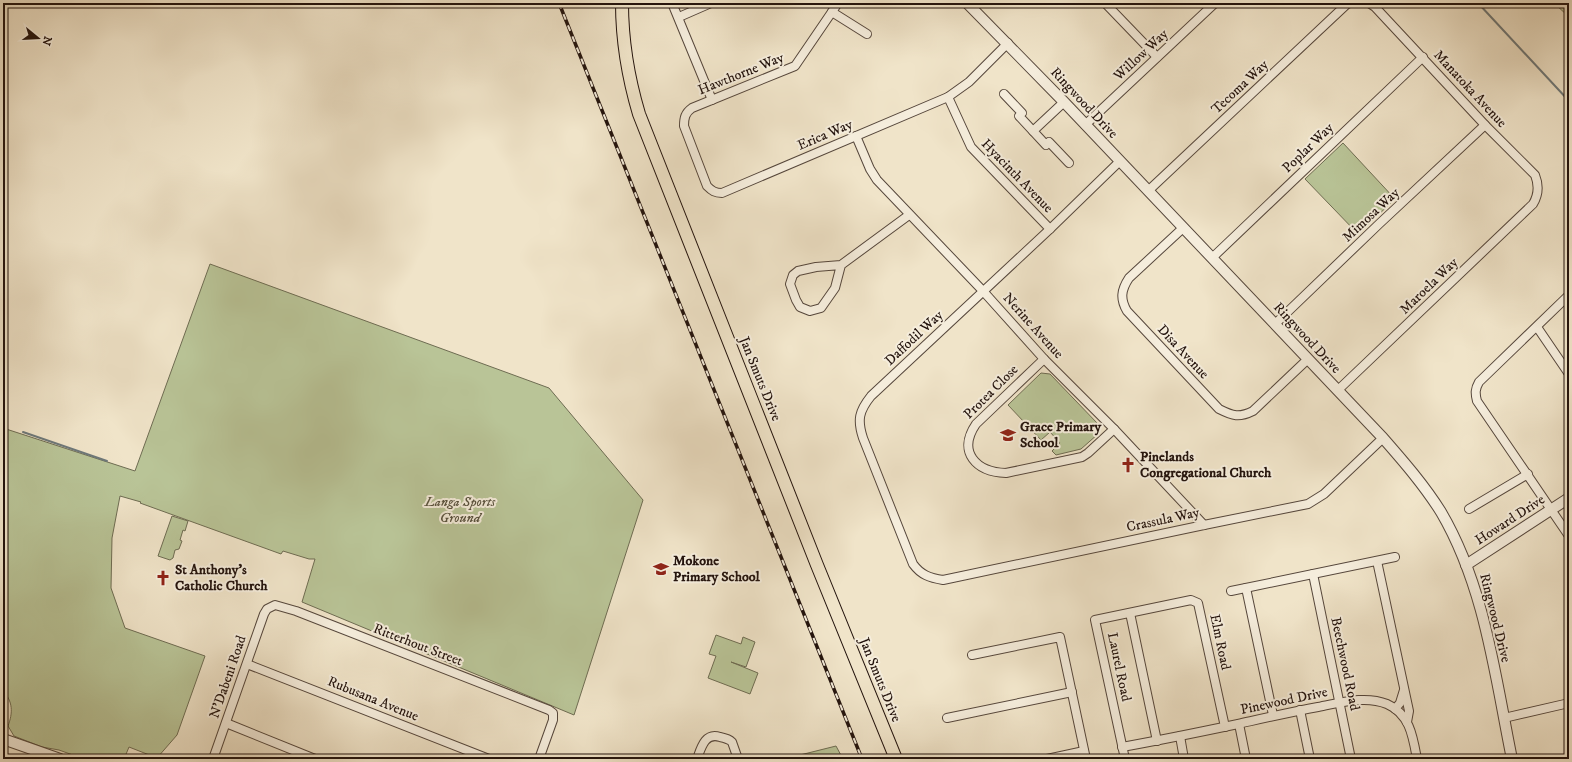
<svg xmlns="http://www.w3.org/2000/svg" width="1572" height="762" viewBox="0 0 1572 762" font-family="'IM FELL DW Pica',serif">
	<rect width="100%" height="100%" fill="#f0e4c9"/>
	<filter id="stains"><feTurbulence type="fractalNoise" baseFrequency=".005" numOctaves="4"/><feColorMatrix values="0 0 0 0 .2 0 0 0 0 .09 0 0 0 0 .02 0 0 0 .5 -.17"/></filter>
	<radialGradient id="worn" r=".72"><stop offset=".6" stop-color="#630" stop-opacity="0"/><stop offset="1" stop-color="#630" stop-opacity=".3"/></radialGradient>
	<g fill="#b9c497" stroke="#6e6c52">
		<path d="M 1554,3 L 1569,3 L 1569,17 Z"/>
		<path d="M 1343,143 L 1395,199 L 1358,234 L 1305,179 Z"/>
		<path d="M 210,264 L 549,388 L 643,500 L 574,715 L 302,602 L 315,559 L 309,559 L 283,551 L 281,554 L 140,503 L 141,502 L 120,496 L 112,538 L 111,588 L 125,628 L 205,656 L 177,735 L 157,758 L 129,747 L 124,759 L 84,759 L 59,750 L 42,747 L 14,736 L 8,726 C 13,713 13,701 3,691 L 3,428 L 135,471 Z"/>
		<path d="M 1041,373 L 1050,374 L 1098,424 L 1098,434 L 1081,449 L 1056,455 L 1052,451 L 1060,443 L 1050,432 L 1041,440 L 1008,405 Z"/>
		<path d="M 172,516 L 188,521 L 185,531 L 183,530 L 180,540 L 182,541 L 179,549 L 175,550 L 173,558 L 170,560 L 158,556 Z"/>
		<path d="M 716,635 L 741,644 L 743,637 L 755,642 L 746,667 L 731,662 L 758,673 L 750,694 L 708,678 L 716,656 L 709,654 Z"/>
		<path d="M 836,746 L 843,759 L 802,759 L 800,755 Z"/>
	</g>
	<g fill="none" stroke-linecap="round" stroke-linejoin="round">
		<g stroke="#6e7879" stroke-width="2">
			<path d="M 1478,3 L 1569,101"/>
			<path d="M 23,432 L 107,461"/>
		</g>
		<defs>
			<g id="minor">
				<path d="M 672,3 L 712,100"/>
				<path d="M 838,3 L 795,66 L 692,108 C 685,113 684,118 684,126 L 707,186 C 712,191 715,193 722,193 L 948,97 L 969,82 L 1008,43"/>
				<path d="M 1105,3 L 1157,57"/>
				<path d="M 832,12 L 867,34"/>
				<path d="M 679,17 L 711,3"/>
				<path d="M 1004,94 L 1022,113 L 1019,116 L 1046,145 L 1049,142 L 1069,163"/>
				<path d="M 948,97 L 971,147 L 1050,229"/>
				<path d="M 1085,125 L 1215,3"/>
				<path d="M 1033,131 L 1064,102"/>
				<path d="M 856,136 L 870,169 L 877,180 L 983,291 L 1044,359 L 1114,429 L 1204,525"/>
				<path d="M 1120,161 L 1050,229 L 871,396 C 859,411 857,420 863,438 L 913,564 C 921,575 930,578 943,580 L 1204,525 L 1308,504 L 1324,494 L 1383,438"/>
				<path d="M 1148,191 L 1347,4 L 1350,3"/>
				<path d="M 1183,228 L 1129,278 C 1121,290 1120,299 1127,311 L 1219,409 C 1233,416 1239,418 1253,411 L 1308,359"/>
				<path d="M 1212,258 L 1423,57"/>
				<path d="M 841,265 L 835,288 L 821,308 L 810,311 L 800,307 L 796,300 L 790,284 L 793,275 L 798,271 L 816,267 L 841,265 L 909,215"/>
				<path d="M 1569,295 L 1479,382 C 1475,389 1475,393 1477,401 L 1569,536"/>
				<path d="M 1275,324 L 1379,224 L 1485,125"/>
				<path d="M 1537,327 L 1569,374"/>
				<path d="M 1044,359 L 976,424 C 957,452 976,472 1006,473 L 1082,457 L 1088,453 L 1114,429"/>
				<path d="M 1338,390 L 1533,204 C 1539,194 1539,185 1535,175 L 1485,125 L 1375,7 L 1369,3"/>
				<path d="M 1469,509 L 1528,474"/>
				<path d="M 1377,561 L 1409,711 L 1407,722"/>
				<path d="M 1313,574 L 1351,759"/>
				<path d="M 1246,588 L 1273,715"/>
				<path d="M 1231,591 L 1395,557"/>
				<path d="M 1130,613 L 1157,741"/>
				<path d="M 972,655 L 1060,637 L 1086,759"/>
				<path d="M 247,664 L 489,759"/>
				<path d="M 1395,709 L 1400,703 L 1404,690"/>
				<path d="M 1300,710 L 1310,759"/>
				<path d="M 947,718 L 1072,692"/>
				<path d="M 1504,718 L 1569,703"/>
				<path d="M 226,723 L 315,759"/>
				<path d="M 1239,724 L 1246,759"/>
				<path d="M 1180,736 L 1184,759"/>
				<path d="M 1122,747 C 1161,740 1200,732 1238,724 C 1265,718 1291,712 1318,707 C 1340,703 1365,695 1387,704 C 1410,714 1413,737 1417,759"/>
				<path d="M 213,759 L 264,614 L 267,609 L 275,605 L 296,611 L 549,710 L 553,713 L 553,720 L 539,759"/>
				<path d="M 697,759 C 701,748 705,732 720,737 C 725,738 729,739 732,742 L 738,759"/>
				<path d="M 1047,759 L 1084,751"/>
				<path d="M 1125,759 L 1095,620 L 1191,600 L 1198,603 L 1225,727"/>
			</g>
			<g id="tertiary">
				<path d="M 967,3 L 1064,102 L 1383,438 C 1404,462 1424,485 1441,512 C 1485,587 1495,676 1512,759"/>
				<path d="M 1466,565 L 1569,498"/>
				<path d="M 3,739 L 60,759"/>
			</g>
			<path id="primary" d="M 622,3 C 622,41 628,77 639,114 L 817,565 L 896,759"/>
		</defs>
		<use href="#minor" stroke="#56473c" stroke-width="10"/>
		<use href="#tertiary" stroke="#56473c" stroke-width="12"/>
		<use href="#primary" stroke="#23130d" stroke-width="14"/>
		<use href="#minor" stroke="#f5eddc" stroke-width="8"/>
		<use href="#tertiary" stroke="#f5eddc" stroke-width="10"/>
		<use href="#primary" stroke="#f0e4c9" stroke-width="12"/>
		<defs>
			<path id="rail" d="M 559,3 L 862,759"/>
		</defs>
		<use href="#rail" stroke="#23130d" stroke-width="3.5"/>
		<use href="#rail" stroke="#f5eddc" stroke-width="2" stroke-dasharray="6" stroke-linecap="butt"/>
	</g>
	<defs>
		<symbol id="school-bare" viewBox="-9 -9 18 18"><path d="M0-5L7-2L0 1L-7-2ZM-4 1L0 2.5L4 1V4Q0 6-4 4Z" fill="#8f2418" stroke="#f5eddc" stroke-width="2.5" paint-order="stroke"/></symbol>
		<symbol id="church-bare" viewBox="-9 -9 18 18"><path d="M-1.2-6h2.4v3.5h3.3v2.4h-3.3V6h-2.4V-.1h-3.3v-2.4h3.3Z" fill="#8f2418" stroke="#f5eddc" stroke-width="2.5" paint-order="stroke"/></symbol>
	</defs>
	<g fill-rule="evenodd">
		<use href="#school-bare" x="997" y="424" width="22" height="22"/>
		<use href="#church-bare" x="1117" y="454" width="22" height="22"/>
		<use href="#school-bare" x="650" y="558" width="22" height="22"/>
		<use href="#church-bare" x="152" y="567" width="22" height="22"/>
	</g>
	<g text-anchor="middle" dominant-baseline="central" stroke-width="4" stroke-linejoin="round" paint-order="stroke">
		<g font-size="14" fill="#23130d" stroke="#f5eddc">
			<text transform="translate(1141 55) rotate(-43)">Willow Way</text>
			<text transform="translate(741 74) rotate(-22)">Hawthorne Way</text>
			<text transform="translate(1240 87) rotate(-43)">Tecoma Way</text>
			<text transform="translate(1470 89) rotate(47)">Manatoka Avenue</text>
			<text transform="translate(1084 103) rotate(47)">Ringwood Drive</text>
			<text transform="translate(825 135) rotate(-23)">Erica Way</text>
			<text transform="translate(1308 148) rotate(-44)">Poplar Way</text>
			<text transform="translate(1017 176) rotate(46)">Hyacinth Avenue</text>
			<text transform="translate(1371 215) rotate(-43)">Mimosa Way</text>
			<text transform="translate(1429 286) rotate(-44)">Maroela Way</text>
			<text transform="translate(1033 326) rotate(48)">Nerine Avenue</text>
			<text transform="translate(914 338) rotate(-43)">Daffodil Way</text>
			<text transform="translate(1307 338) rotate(47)">Ringwood Drive</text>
			<text transform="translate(1183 352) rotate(47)">Disa Avenue</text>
			<text transform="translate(760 379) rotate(68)">Jan Smuts Drive</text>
			<text transform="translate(991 392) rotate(-45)">Protea Close</text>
			<text transform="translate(1163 520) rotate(-12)">Crassula Way</text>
			<text transform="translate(1510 520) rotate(-33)">Howard Drive</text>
			<text transform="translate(1495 618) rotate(76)">Ringwood Drive</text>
			<text transform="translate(1220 642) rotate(78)">Elm Road</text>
			<text transform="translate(418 645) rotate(21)">Ritterhout Street</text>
			<text transform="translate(1345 664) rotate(78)">Beechwood Road</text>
			<text transform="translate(1119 667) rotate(78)">Laurel Road</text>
			<text transform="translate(228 677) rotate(-71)">N'Dabeni Road</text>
			<text transform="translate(880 680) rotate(68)">Jan Smuts Drive</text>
			<text transform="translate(373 699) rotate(22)">Rubusana Avenue</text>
			<text transform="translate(1284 701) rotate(-12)">Pinewood Drive</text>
		</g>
		<g font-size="14" font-weight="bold" fill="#23130d" stroke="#f5eddc" text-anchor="start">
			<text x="1020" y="427">Grace Primary<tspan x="1020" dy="16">School</tspan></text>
			<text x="1140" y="457">Pinelands<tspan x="1140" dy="16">Congregational Church</tspan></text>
			<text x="673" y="561">Mokone<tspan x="673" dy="16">Primary School</tspan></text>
			<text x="175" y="570">St Anthony's<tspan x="175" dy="16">Catholic Church</tspan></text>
		</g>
		<g font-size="14" font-style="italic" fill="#58513d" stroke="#f5eddc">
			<text x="460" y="502">Langa Sports<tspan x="460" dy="16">Ground</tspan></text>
		</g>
	</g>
	<rect width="1572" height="762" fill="none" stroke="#f0e4c9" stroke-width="16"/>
	<rect x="4" y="4" width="1564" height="754" fill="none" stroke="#23130d" stroke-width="2"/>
	<rect x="8" y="8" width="1556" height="746" fill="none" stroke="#23130d"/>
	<g transform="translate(38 38) rotate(108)" stroke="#f5eddc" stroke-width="3" paint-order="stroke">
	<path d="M0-3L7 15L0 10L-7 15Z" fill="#23130d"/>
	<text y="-6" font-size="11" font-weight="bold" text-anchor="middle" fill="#23130d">N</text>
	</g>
	<rect width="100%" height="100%" filter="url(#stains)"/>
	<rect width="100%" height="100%" fill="url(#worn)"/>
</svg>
